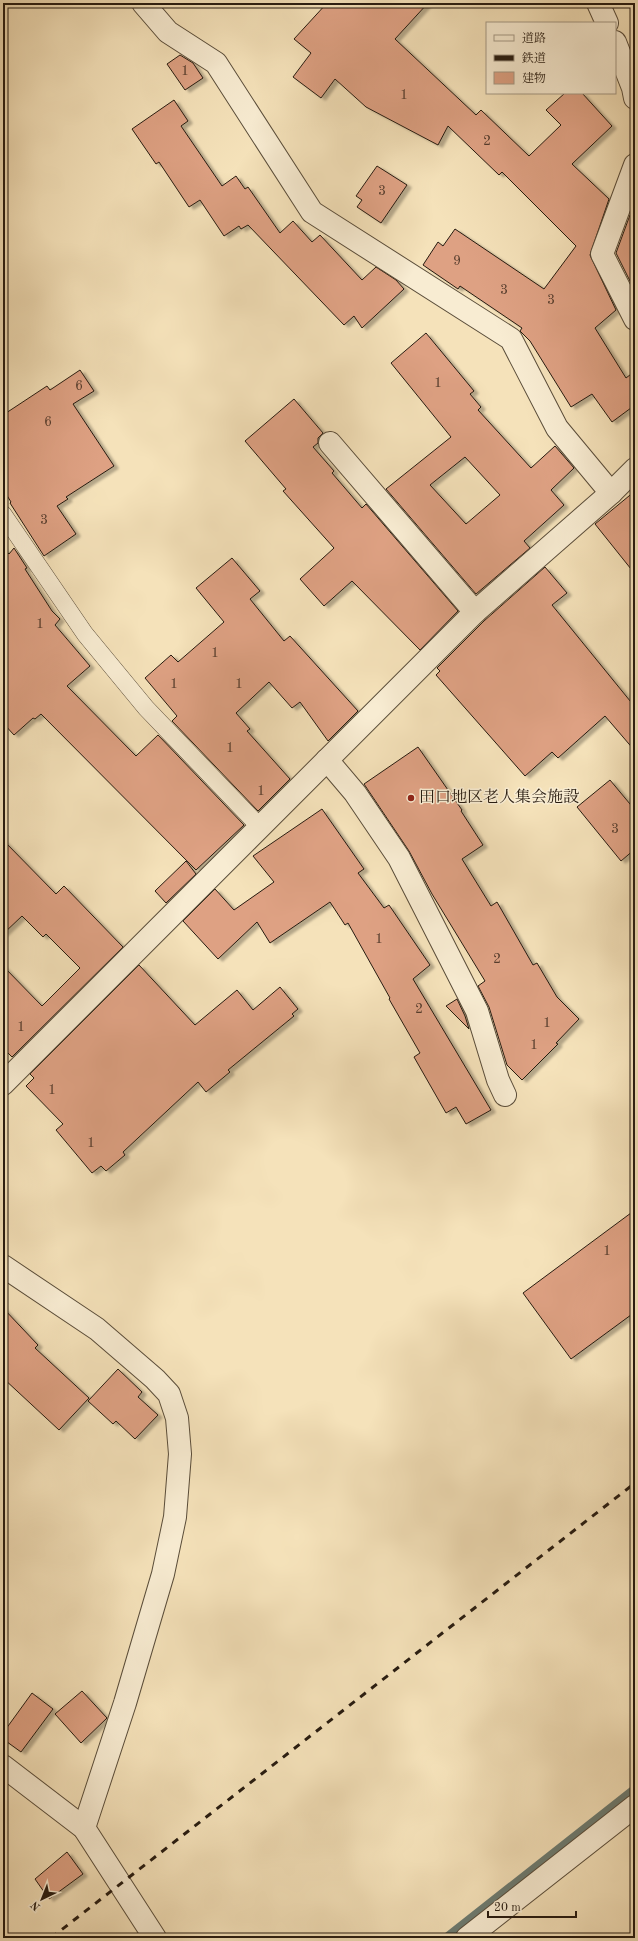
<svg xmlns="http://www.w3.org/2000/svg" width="638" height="1941" viewBox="0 0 638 1941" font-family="'Old Standard TT','Noto Serif JP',serif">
	<defs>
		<filter id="shadow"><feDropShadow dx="4.5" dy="2.5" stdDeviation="1" flood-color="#0004"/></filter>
	</defs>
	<rect width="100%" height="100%" fill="#f5e2ba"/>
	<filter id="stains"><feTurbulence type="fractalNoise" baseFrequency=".005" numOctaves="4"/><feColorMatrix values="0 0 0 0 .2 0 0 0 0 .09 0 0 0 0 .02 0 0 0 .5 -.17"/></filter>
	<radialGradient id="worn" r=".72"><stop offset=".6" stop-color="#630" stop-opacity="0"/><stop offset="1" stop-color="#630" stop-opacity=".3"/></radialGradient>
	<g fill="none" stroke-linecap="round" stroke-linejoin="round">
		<path stroke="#6d7c72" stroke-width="9" d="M 446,1938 L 635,1789"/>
	</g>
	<g fill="#dea183" stroke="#271b10" fill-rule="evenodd" filter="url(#shadow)">
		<path d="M 327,3 L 428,3 L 395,39 L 476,115 L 481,110 L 529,156 L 561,125 L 546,110 L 565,93 L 582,93 L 612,126 L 572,164 L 609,199 L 590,255 L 616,310 L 595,328 L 626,378 L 635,371 L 635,405 L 612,422 L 592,394 L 571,407 L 530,341 L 520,331 L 522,328 L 460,286 L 458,289 L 423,265 L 438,242 L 443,246 L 455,229 L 544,289 L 576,246 L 502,172 L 499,175 L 448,126 L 438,145 L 366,107 L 335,79 L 321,98 L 293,77 L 311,53 L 294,39 Z"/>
		<path d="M 180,55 L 193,63 L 203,78 L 185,90 L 167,64 Z"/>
		<path d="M 174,100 L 188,121 L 181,126 L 222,186 L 236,176 L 245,189 L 248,187 L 280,233 L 293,221 L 312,242 L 320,235 L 362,280 L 376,267 L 396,280 L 404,289 L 362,328 L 354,316 L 344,325 L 248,225 L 241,229 L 239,226 L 224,236 L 200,200 L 189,207 L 159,162 L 156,164 L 132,129 Z"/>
		<path d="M 377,166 L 407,185 L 381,223 L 357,207 L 362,200 L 356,196 Z"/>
		<path d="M 630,215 L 635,217 L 635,291 L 616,253 Z"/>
		<path d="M 426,333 L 474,391 L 470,394 L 481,407 L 478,410 L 531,468 L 555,446 L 574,468 L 551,490 L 564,505 L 524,541 L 530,548 L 476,594 L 386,489 L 451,437 L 391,363 ZM 465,457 L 500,495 L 466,524 L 430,485 Z"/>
		<path d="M 80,370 L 94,391 L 73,404 L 114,466 L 66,497 L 68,499 L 57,506 L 76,534 L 44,556 L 10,503 L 11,502 L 3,489 L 3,415 L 47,386 L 50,390 Z"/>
		<path d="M 294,399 L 323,433 L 318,438 L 318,443 L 313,447 L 334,471 L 332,473 L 362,508 L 366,504 L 458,611 L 420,650 L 352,581 L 324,606 L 300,579 L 334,548 L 283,491 L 286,489 L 245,441 Z"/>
		<path d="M 635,491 L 635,574 L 595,524 Z"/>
		<path d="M 3,548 L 9,554 L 14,548 L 27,568 L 25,569 L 52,611 L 60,619 L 55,625 L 90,666 L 67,686 L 136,756 L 158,735 L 244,825 L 196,870 L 41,714 L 35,719 L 33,718 L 14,735 L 3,723 Z"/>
		<path d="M 232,558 L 260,591 L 250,599 L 284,641 L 290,636 L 358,711 L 328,741 L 300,702 L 292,708 L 269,682 L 236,713 L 250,729 L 247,731 L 290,779 L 258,811 L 172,721 L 177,716 L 145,678 L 171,655 L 178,662 L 224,622 L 196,588 Z"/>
		<path d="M 545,567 L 567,593 L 552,605 L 635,707 L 635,751 L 605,716 L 558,758 L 552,752 L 525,776 L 436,675 L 440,671 L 437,668 L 484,621 Z"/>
		<path d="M 418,747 L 462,810 L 461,811 L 483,845 L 462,859 L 491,906 L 497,902 L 533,965 L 537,963 L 557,997 L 579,1019 L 556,1043 L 558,1044 L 522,1080 L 507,1065 L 489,1007 L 478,986 L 485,981 L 432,894 L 409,851 L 364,784 Z"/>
		<path d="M 610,780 L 635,810 L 635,849 L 621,861 L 577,807 Z"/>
		<path d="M 322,809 L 364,869 L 358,873 L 384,908 L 389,905 L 430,965 L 413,979 L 491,1110 L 466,1124 L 456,1107 L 446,1113 L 414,1057 L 420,1053 L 389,999 L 390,998 L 348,923 L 345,925 L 330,902 L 270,943 L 257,922 L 218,959 L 183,921 L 215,889 L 234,910 L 274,882 L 253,856 Z"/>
		<path d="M 3,840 L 56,894 L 64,886 L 123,947 L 12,1057 L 3,1048 L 3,966 L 42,1006 L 80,968 L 46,934 L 43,937 L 22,916 L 3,934 Z"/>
		<path d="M 186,861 L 196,874 L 166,903 L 155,891 Z"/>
		<path d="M 139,965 L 195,1025 L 237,990 L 253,1010 L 280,987 L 298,1009 L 292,1014 L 294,1016 L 228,1070 L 230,1072 L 206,1092 L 198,1082 L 123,1152 L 125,1155 L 106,1171 L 101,1166 L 92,1173 L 56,1130 L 63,1124 L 26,1086 L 34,1078 L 30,1074 Z"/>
		<path d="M 457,999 L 465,1016 L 469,1029 L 446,1006 Z"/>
		<path d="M 635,1210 L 635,1312 L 571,1359 L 523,1293 Z"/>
		<path d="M 3,1308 L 38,1345 L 35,1348 L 89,1398 L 59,1430 L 3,1378 Z"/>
		<path d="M 118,1369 L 142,1392 L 138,1397 L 158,1415 L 135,1439 L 116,1421 L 113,1424 L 88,1401 Z"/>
		<path d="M 82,1691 L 107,1718 L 81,1743 L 55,1714 Z"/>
		<path d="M 32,1693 L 53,1709 L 21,1752 L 3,1739 L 3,1733 Z"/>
		<path d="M 67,1852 L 83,1874 L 49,1899 L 35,1879 Z"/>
	</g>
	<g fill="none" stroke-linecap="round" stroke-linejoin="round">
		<defs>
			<path id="lane" d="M 3,514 L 85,634 L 146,708 L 261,828"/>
			<g id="street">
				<path d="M 143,3 L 168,32 L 216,63 L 312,212 L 511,339 L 557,428 L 611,493"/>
				<path d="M 598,3 L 607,23"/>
				<path d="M 615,42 L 633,88 L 635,98"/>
				<path d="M 635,165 L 602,254 L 635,319"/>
				<path d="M 330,443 L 475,612"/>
				<path d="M 327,760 L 355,793 L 399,858 L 477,1011 L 498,1080 L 505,1095"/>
				<path d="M 3,1084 L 475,612 L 611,493 L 635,469"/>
				<path d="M 3,1266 L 97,1329 L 155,1379 L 169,1394 L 177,1418 L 180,1454 L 175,1517 L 163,1574 L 125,1703 L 84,1828"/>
				<path d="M 3,1766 L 84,1828 L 155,1938"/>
				<path d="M 467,1938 L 635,1806"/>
			</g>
		</defs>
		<use href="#lane" stroke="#5a4d3a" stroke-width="18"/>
		<use href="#street" stroke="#5a4d3a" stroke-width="24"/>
		<use href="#lane" stroke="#f8ecd2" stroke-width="17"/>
		<use href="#street" stroke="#f8ecd2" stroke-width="22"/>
		<path stroke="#271b10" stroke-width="3" stroke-dasharray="7 7" stroke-linecap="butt" d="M 51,1938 L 635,1483"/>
	</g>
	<circle fill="#8f2418" stroke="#f8ecd2" stroke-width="1.5" cx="411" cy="798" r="4"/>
	<g text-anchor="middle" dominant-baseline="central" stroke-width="3" stroke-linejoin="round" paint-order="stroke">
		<g font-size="14" fill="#553c2d">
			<text x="185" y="71">1</text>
			<text x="404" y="95">1</text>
			<text x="487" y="141">2</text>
			<text x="382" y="191">3</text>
			<text x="457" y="261">9</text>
			<text x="504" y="290">3</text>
			<text x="551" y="300">3</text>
			<text x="438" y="383">1</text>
			<text x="79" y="386">6</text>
			<text x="48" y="422">6</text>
			<text x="44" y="520">3</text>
			<text x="40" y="624">1</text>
			<text x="215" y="653">1</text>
			<text x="174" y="684">1</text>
			<text x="239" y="684">1</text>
			<text x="230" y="748">1</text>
			<text x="261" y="791">1</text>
			<text x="615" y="829">3</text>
			<text x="379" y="939">1</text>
			<text x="497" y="959">2</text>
			<text x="419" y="1009">2</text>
			<text x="547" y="1023">1</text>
			<text x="21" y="1027">1</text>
			<text x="534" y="1045">1</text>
			<text x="52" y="1090">1</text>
			<text x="91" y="1143">1</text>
			<text x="607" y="1251">1</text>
		</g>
		<g font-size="16" fill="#271b10" stroke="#f8ecd2" text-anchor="start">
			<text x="419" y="798">田口地区老人集会施設</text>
		</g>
	</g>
	<rect width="638" height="1941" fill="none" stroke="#f5e2ba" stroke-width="16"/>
	<rect x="4" y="4" width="630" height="1933" fill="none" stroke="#271b10" stroke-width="2"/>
	<rect x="8" y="8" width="622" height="1925" fill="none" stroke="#271b10"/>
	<rect x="486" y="22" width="130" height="72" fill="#f8ecd2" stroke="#a49884"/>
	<rect x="494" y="35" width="20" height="6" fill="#f8ecd2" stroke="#a49884"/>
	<text x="522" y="42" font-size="12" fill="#271b10">道路</text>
	<rect x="494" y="55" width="20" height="6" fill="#271b10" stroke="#a49884"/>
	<text x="522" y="62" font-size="12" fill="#271b10">鉄道</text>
	<rect x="494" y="72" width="20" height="12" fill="#dea183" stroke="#a49884"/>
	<text x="522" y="82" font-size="12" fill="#271b10">建物</text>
	<g transform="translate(42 1899) rotate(223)" stroke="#f8ecd2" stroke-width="3" paint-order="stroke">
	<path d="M0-3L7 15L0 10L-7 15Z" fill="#271b10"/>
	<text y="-6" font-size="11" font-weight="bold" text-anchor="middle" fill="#271b10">N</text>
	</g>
	<path d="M488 1911v6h88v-6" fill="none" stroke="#271b10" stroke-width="2"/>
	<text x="494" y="1911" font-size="12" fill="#271b10" stroke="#f8ecd2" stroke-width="3" paint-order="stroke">20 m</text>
	<rect width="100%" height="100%" filter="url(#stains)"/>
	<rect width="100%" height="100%" fill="url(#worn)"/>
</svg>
